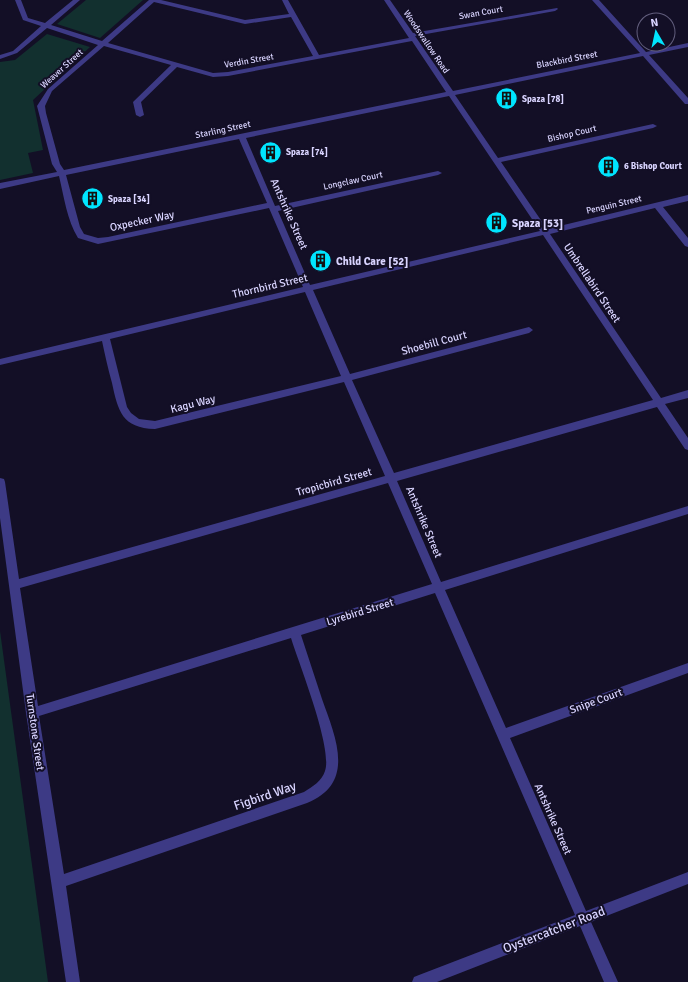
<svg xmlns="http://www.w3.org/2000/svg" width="688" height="982" viewBox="0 0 688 982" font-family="Signika,sans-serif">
	<rect width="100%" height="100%" fill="#130f26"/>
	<g fill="#12302f">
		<path d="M 86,0 L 143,0 L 100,38 L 57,24 Z"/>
		<path d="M 47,34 L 90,47 L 33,100 L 43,150 L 28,153 L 33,173 L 0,180 L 0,62 L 15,60 Z"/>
		<path d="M 0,631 L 48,982 L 0,982 Z"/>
	</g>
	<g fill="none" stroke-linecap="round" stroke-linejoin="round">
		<path fill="#3d3a85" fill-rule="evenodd" d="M 15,0 L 21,0 L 28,18 L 45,23 L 73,0 L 80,0 L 51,25 L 102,41 L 149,0 L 161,0 L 245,20 L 289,14 L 282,0 L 288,0 L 319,55 L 409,38 L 384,0 L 390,0 L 413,33 L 557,8 L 558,9 L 555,11 L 415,36 L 453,91 L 640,53 L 592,0 L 599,0 L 646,52 L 688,43 L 688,47 L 649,55 L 688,98 L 688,104 L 685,104 L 643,56 L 455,95 L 498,158 L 653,124 L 657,126 L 653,128 L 501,162 L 547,229 L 688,195 L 688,201 L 663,207 L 688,238 L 688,247 L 685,246 L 655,208 L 550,234 L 661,398 L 688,390 L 688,398 L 665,404 L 688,438 L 688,450 L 685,449 L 657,407 L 397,481 L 441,582 L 688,506 L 688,514 L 445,590 L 506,728 L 688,663 L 688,673 L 510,738 L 586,911 L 688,872 L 688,884 L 591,922 L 618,982 L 604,982 L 580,926 L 437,982 L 412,982 L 414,977 L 419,975 L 575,915 L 435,593 L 301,635 C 308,656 315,678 322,699 C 335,736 357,783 307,803 L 66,886 L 80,982 L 66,982 L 26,713 L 0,518 L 0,478 L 4,479 L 5,482 L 19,579 L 385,476 L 344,382 L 155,429 C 122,428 118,411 112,383 C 108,369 105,355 102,341 L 0,365 L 0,359 L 303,287 L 269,208 L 98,244 L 78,238 C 67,220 64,197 59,176 L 0,189 L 0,183 L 57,172 L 52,164 L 37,106 L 48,89 L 98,45 L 47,28 L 17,53 L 0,59 L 0,55 L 13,51 L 41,26 L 23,20 ZM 154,2 L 245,24 L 291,17 L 313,56 L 228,72 L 213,73 L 108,43 ZM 412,41 L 446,92 L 64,170 L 60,164 L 46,113 L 45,106 L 52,91 L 104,46 L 171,65 L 133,102 L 136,115 L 140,117 L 144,115 L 141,102 L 177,67 L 213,77 L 228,76 ZM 449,96 L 540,231 L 310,285 L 278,211 L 438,175 L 442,173 L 438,171 L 275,206 L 246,138 ZM 239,139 L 267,203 L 108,237 L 98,238 L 84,234 L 80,227 L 66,175 ZM 543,235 L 653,400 L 394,473 L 352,380 L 529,333 L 533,330 L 529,327 L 350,374 L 313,290 ZM 305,292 L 341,376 L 155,421 L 139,419 L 131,413 L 127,407 L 110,339 ZM 388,483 L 432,584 L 38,706 L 20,588 ZM 291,638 C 299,664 333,748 325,771 C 322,781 312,787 304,792 L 64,874 L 39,716 Z"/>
	</g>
	<defs>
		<symbol id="building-disc" viewBox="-11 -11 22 22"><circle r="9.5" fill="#00e5ff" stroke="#130f26"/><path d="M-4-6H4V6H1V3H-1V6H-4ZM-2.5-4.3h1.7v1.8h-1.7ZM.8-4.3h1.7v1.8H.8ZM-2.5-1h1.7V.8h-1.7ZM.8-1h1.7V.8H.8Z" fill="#111"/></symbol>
	</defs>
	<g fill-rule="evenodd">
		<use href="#building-disc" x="494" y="86" width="25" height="25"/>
		<use href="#building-disc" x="258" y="140" width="25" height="25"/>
		<use href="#building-disc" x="596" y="154" width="25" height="25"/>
		<use href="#building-disc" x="80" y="186" width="25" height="25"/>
		<use href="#building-disc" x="484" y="210" width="25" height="25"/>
		<use href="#building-disc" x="308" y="248" width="25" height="25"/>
	</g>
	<g text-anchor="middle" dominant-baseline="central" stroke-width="4" stroke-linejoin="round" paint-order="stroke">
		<g font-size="9" fill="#d9d4ff" stroke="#130f26">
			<text transform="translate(481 13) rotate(-10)">Swan Court</text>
			<text transform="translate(426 42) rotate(56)">Woodswallow Road</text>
			<text transform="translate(567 60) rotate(-11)">Blackbird Street</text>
			<text transform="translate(249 61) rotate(-10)">Verdin Street</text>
			<text transform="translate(62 69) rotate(-42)">Weaver Street</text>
			<text transform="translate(223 130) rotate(-12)">Starling Street</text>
			<text transform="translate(572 134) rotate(-13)">Bishop Court</text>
			<text transform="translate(353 181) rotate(-12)">Longclaw Court</text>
			<text transform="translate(614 205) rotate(-13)">Penguin Street</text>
		</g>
		<g font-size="9" font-weight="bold" fill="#d9d4ff" stroke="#130f26" text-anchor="start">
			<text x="522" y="99">Spaza [78]</text>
			<text x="286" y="152">Spaza [74]</text>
			<text x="624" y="166">6 Bishop Court</text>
			<text x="108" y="199">Spaza [34]</text>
		</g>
		<g font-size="11" fill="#d9d4ff" stroke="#130f26">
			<text transform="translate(289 214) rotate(66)">Antshrike Street</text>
			<text transform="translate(142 221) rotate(-12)">Oxpecker Way</text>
			<text transform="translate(592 283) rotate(56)">Umbrellabird Street</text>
			<text transform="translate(270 286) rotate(-13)">Thornbird Street</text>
			<text transform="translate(434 343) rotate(-15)">Shoebill Court</text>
			<text transform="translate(193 404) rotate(-14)">Kagu Way</text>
			<text transform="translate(334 482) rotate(-16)">Tropicbird Street</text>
			<text transform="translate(424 522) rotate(67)">Antshrike Street</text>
			<text transform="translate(360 612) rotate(-17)">Lyrebird Street</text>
			<text transform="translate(596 701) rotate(-20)">Snipe Court</text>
			<text transform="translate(35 732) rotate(82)">Turnstone Street</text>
			<text transform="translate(553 819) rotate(66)">Antshrike Street</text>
		</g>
		<g font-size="11" font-weight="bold" fill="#d9d4ff" stroke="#130f26" text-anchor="start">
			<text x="512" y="223">Spaza [53]</text>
			<text x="336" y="261">Child Care [52]</text>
		</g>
		<g font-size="13" fill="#d9d4ff" stroke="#130f26">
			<text transform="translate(265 796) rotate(-19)">Figbird Way</text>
			<text transform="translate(554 930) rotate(-21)">Oystercatcher Road</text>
		</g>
	</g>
	<g transform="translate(656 32) rotate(351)"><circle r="19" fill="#130f26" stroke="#625e7d"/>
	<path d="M0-3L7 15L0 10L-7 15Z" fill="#00e5ff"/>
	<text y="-6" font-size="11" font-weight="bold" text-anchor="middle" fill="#d9d4ff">N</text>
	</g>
</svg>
